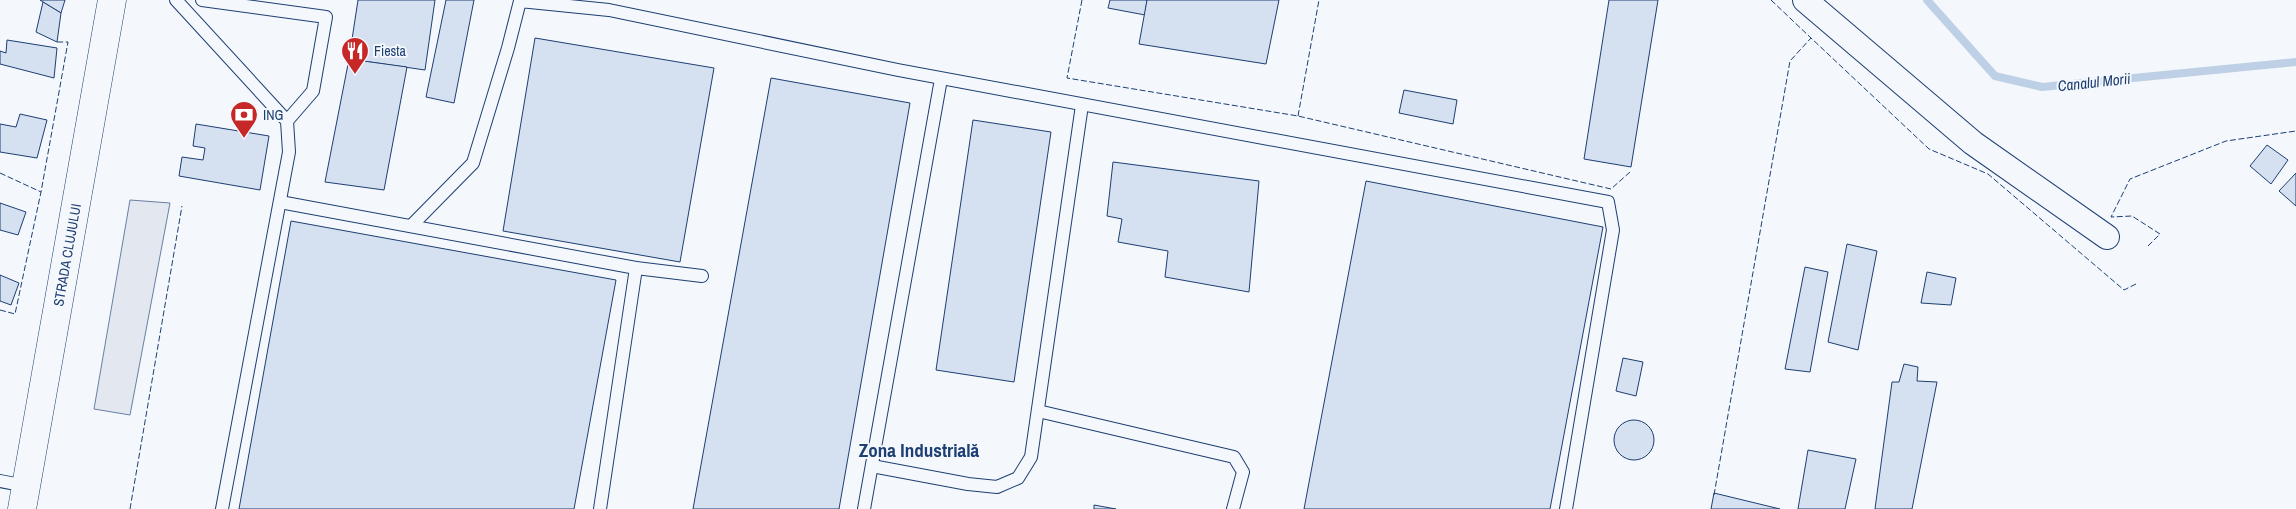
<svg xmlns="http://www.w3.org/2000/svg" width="2296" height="509" viewBox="0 0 2296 509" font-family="'Archivo Narrow',sans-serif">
	<rect width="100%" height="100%" fill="#f4f7fb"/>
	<path fill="#e3e8f0" stroke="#687fa3" d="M 130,200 L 170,203 L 130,415 L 94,409 Z"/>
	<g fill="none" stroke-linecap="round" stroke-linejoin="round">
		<path stroke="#bed0e5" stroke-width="8" d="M 1927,0 L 1995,76 L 2042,87 L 2296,62"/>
	</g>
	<g fill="#d5e0f0" stroke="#1d3f73">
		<path d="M 40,0 L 65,0 L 61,13 L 43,2 Z"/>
		<path d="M 358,0 L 435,0 L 425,70 L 349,59 Z"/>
		<path d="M 446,0 L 474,0 L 454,103 L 426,97 Z"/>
		<path d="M 1110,0 L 1147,0 L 1145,15 L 1108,8 Z"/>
		<path d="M 1147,0 L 1279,0 L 1266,64 L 1139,44 Z"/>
		<path d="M 1609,0 L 1658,0 L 1631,167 L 1584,159 Z"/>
		<path d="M 43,2 L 61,13 L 57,42 L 36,32 Z"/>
		<path d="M 535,38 L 714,68 L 680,262 L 503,231 Z"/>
		<path d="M 7,40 L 57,48 L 54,78 L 0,64 L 0,51 L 6,53 Z"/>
		<path d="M 349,59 L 407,67 L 384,190 L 325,182 Z"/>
		<path d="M 771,78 L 910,103 L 839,509 L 693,509 Z"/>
		<path d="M 1404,90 L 1457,100 L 1453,124 L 1399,113 Z"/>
		<path d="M 20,114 L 47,120 L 37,158 L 0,152 L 0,124 L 16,127 Z"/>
		<path d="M 973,120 L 1051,132 L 1014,382 L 936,370 Z"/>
		<path d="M 196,124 L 269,136 L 260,190 L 179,176 L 182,157 L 203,160 L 205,148 L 193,146 Z"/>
		<path d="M 2267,145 L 2288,160 L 2271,184 L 2250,166 Z"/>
		<path d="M 1113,162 L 1259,181 L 1249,292 L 1165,277 L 1168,251 L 1118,242 L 1122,219 L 1107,216 Z"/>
		<path d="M 2296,173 L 2296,206 L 2279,191 Z"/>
		<path d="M 1366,181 L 1603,227 L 1550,509 L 1304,509 Z"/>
		<path d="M 0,203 L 26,212 L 18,235 L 0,230 Z"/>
		<path d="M 291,221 L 616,280 L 574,509 L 239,509 Z"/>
		<path d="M 1847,244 L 1877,251 L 1858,350 L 1828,342 Z"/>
		<path d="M 1805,267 L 1828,272 L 1810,372 L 1785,369 Z"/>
		<path d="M 1927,272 L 1956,278 L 1951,305 L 1921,303 Z"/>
		<path d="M 0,275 L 19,283 L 11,305 L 0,301 Z"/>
		<path d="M 1623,358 L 1643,362 L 1636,396 L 1616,391 Z"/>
		<path d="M 1904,364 L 1918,367 L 1917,381 L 1937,382 L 1912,509 L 1875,509 L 1892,382 L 1899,382 Z"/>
		<circle cx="1634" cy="440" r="20"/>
		<path d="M 1808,450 L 1856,459 L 1845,509 L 1798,509 Z"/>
		<path d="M 1714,493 L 1780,509 L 1711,509 Z"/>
		<path d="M 1094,505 L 1116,509 L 1094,509 Z"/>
	</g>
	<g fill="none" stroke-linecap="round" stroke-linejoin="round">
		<defs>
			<g id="lane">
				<path d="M 176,0 L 287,121 L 289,152 L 222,509"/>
				<path d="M 202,0 L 326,17 L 313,91 L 287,121"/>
				<path d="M 280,202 L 636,268 L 702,276"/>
				<path d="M 411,226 L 473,163 L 508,48 L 520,1 L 609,10 L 898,70 L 1608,202 L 1613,230 L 1566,509"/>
				<path d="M 1038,411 L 1234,457 L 1243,472 L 1233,509"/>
				<path d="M 872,466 L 968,484 L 997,487 L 1018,478 L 1031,457 L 1082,105"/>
				<path d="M 0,481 L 26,486"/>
				<path d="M 600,509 L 636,268"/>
				<path d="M 864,509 L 941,79"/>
			</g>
			<path id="street" d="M 1805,0 L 1973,143 L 2107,237"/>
			<path id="secondary" d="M 22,509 L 112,0"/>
		</defs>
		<use href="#lane" stroke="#1d3f73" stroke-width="14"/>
		<use href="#street" stroke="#1d3f73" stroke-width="26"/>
		<use href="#secondary" stroke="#1d3f73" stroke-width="29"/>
		<use href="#lane" stroke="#f4f7fb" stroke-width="12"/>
		<use href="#street" stroke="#f4f7fb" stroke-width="24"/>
		<use href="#secondary" stroke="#f4f7fb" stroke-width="28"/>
		<g stroke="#1d3f73" stroke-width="1" stroke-dasharray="6 2.5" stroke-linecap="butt">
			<path d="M 1082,0 L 1067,78 L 1298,116 L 1611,189 L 1630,172"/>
			<path d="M 1771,0 L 1811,38"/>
			<path d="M 1298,116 L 1319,0"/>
			<path d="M 0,173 L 41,192"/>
			<path d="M 2148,246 L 2160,234 L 2132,216 L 2111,217 L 2130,179 L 2226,141 L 2296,131"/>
			<path d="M 0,310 L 15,314 L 41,192 L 68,42 L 57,42"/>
			<path d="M 1714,495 L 1790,61 L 1811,38 L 1929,149 L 1988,174 L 2124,290 L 2138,283"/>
			<path d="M 130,509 L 182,206"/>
		</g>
	</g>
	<defs>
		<symbol id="restaurant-pin" viewBox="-11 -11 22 30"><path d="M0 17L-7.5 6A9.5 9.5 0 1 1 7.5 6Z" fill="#c62828" stroke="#f4f7fb"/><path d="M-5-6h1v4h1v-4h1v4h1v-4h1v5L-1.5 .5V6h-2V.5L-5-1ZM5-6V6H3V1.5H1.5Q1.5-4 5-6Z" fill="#fff"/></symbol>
		<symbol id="bank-pin" viewBox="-11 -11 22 30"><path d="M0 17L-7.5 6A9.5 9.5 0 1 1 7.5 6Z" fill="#c62828" stroke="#f4f7fb"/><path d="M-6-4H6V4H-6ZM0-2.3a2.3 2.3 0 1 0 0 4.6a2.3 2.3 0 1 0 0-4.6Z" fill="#fff"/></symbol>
	</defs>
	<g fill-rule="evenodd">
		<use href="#restaurant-pin" x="339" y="35" width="32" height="43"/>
		<use href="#bank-pin" x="228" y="99" width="32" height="43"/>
	</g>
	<g text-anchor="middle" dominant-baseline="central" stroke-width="4" stroke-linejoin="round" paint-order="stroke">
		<g font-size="14" fill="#1d3f73" stroke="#f4f7fb" text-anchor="start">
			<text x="374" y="51">Fiesta</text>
			<text x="263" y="115">ING</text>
		</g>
		<g font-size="14" fill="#1d3f73" stroke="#f4f7fb">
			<text transform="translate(67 255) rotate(-80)">STRADA CLUJULUI</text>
		</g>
		<g font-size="15" font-style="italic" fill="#1d3f73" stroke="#f4f7fb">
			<text transform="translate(2094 82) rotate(-6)">Canalul Morii</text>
		</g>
		<g font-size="19" font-weight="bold" fill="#1d3f73" stroke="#f4f7fb">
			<text x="919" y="450">Zona Industrială</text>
		</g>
	</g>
</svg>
